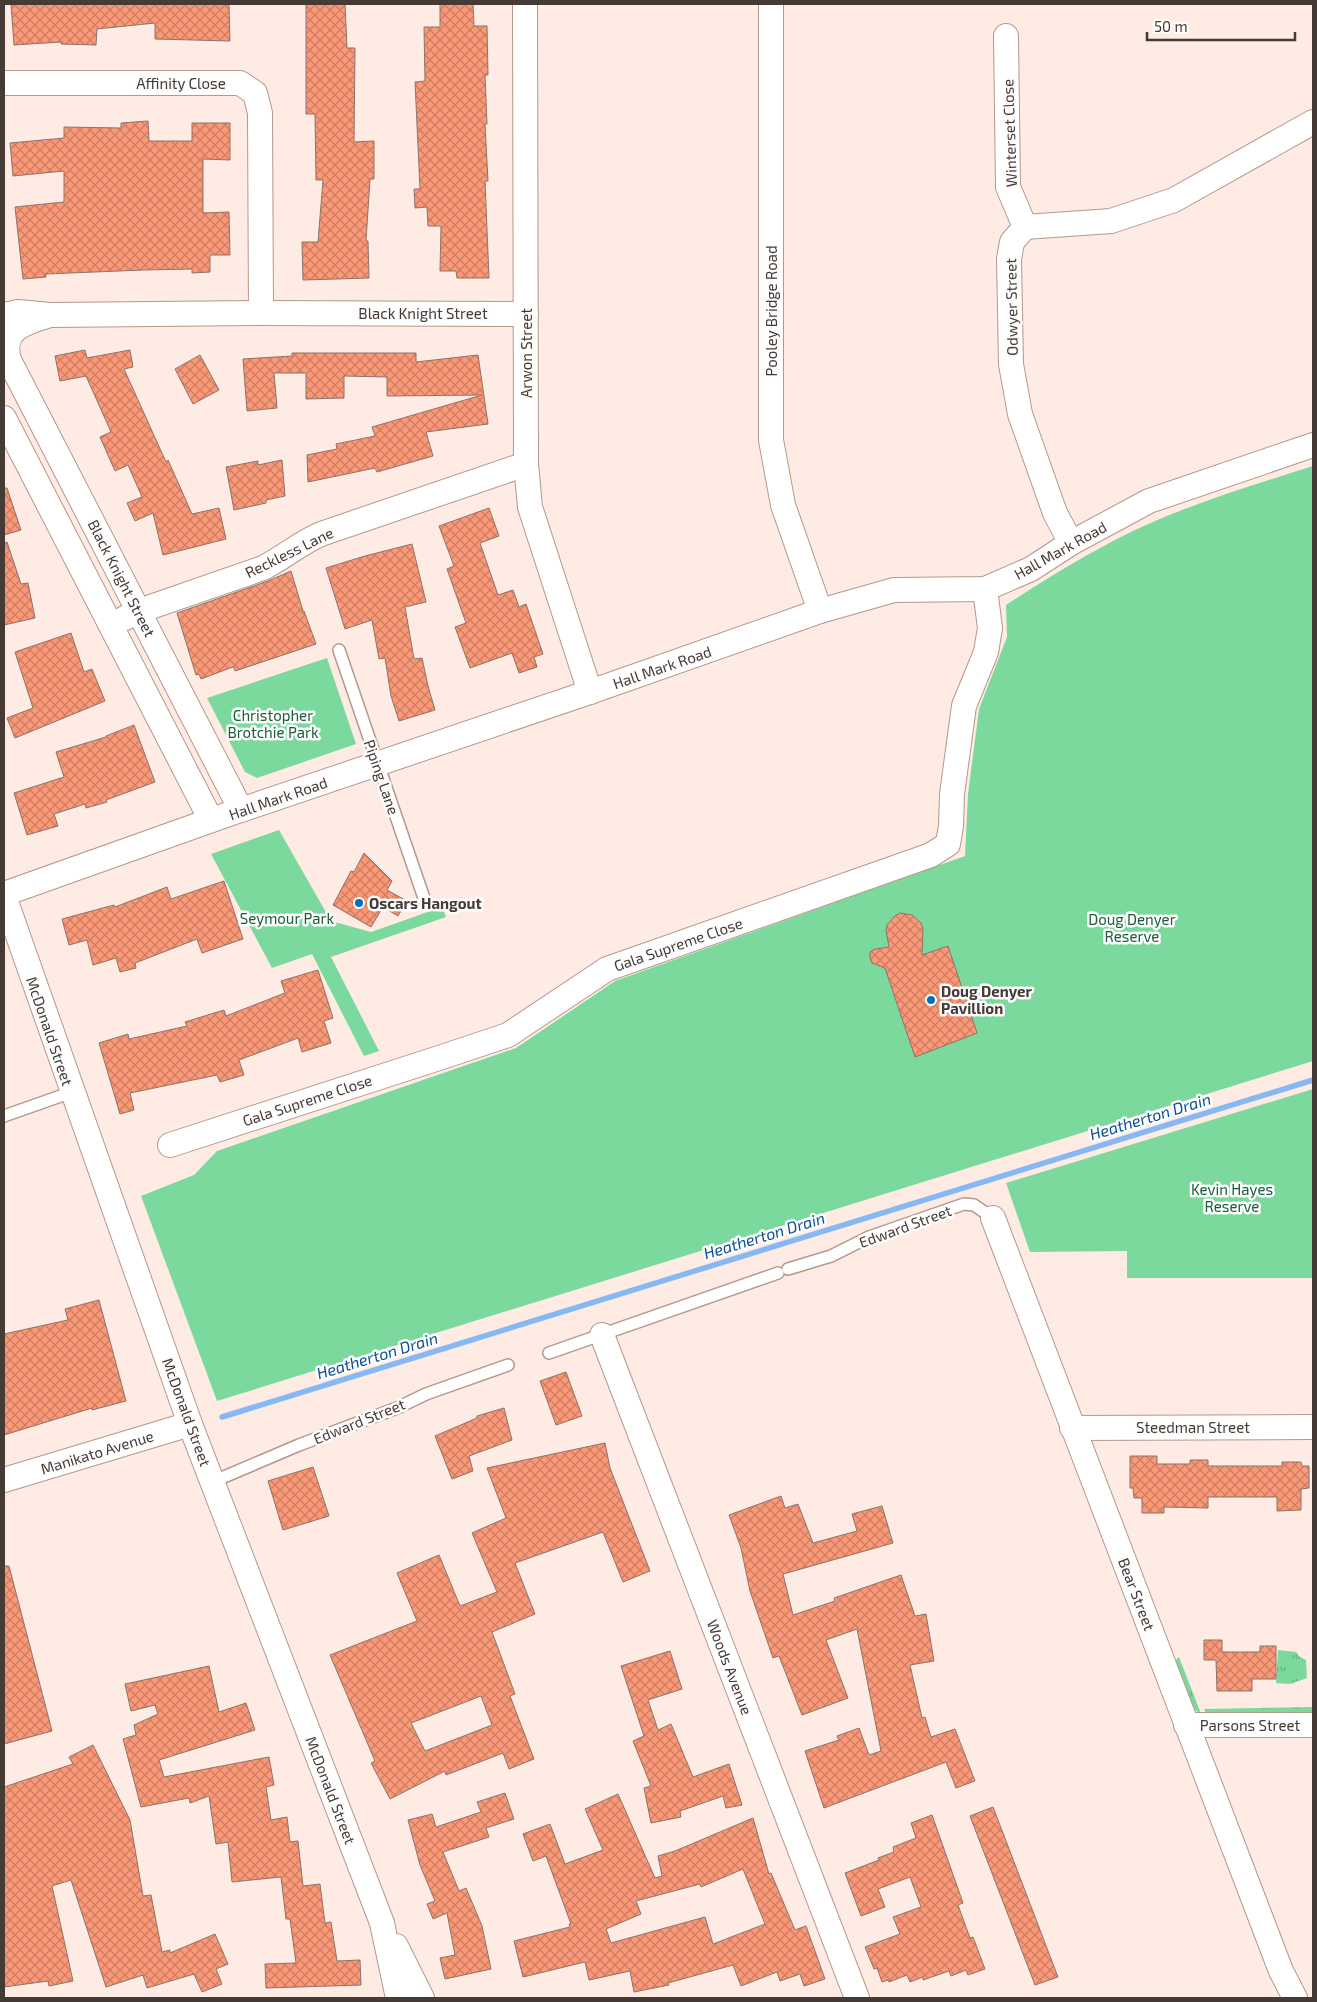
<svg xmlns="http://www.w3.org/2000/svg" width="1317" height="2002" viewBox="0 0 1317 2002" font-family="'Exo 2',sans-serif">
	<defs>
		<pattern id="grass-tufts" width="24" height="20" patternUnits="userSpaceOnUse" patternTransform="scale(1.25)"><rect width="24" height="20" fill="#7cd99e"/><path d="M3 7l-1-3M5 7V3M7 7l1-3M15 17l-1-3M17 17v-4M19 17l1-3" fill="none" stroke="#67b182"/></pattern>
		<pattern id="building-cross-hatch" width="8" height="8" patternUnits="userSpaceOnUse" patternTransform="scale(1.25)"><rect width="8" height="8" fill="#fa9877"/><path d="M0 0l8 8M0 8l8-8" fill="none" stroke="#cc7d62"/></pattern>
	</defs>
	<rect width="100%" height="100%" fill="#feebe3"/>
	<g fill="url(#grass-tufts)">
		<path d="M 1278,1650 L 1296,1652 L 1300,1657 L 1306,1660 L 1307,1678 L 1290,1684 L 1276,1683 Z"/>
		<path d="M 1179,1657 L 1200,1711 L 1199,1713 L 1190,1706 L 1173,1663 Z"/>
		<path d="M 1313,1707 L 1313,1714 L 1207,1715 L 1204,1709 Z"/>
	</g>
	<g fill="#7cd99e">
		<path d="M 1313,466 L 1313,1061 L 217,1401 L 141,1196 L 194,1175 L 217,1151 L 516,1048 L 615,981 L 965,856 L 968,794 L 979,709 L 1007,637 L 1006,605 C 1054,574 1102,544 1155,521 C 1206,499 1260,483 1313,466 Z"/>
		<path d="M 327,658 L 356,744 L 257,778 L 245,772 L 207,698 Z"/>
		<path d="M 279,830 L 331,921 L 371,932 L 442,907 L 446,917 L 331,957 L 379,1051 L 364,1056 L 312,954 L 272,968 L 211,854 Z"/>
		<path d="M 1313,1089 L 1313,1278 L 1127,1278 L 1127,1251 L 1030,1252 L 1006,1183 Z"/>
	</g>
	<g fill="none" stroke-linecap="round" stroke-linejoin="round">
		<path stroke="#86b9f4" stroke-width="5.5" d="M 222,1417 L 1313,1080"/>
	</g>
	<g fill="url(#building-cross-hatch)" stroke="#8f7269" fill-rule="evenodd">
		<path d="M 11,4 L 229,4 L 230,41 L 155,39 L 155,23 L 97,29 L 96,45 L 61,44 L 61,42 L 14,45 Z"/>
		<path d="M 306,4 L 345,4 L 347,48 L 355,48 L 354,142 L 374,141 L 374,179 L 370,179 L 366,241 L 368,241 L 369,278 L 303,280 L 302,242 L 318,242 L 323,180 L 316,180 L 315,114 L 306,114 Z"/>
		<path d="M 440,4 L 473,4 L 474,26 L 487,26 L 488,75 L 485,75 L 487,124 L 485,124 L 488,181 L 485,181 L 489,278 L 457,278 L 456,271 L 440,271 L 441,226 L 428,226 L 427,207 L 415,208 L 414,189 L 420,189 L 415,82 L 425,81 L 424,27 L 440,27 Z"/>
		<path d="M 148,121 L 149,141 L 192,141 L 192,123 L 230,123 L 230,160 L 203,159 L 203,213 L 229,212 L 230,255 L 210,255 L 210,272 L 192,273 L 192,269 L 143,270 L 46,274 L 46,277 L 23,279 L 15,207 L 64,202 L 64,171 L 13,176 L 10,143 L 64,138 L 64,127 L 121,128 L 121,123 Z"/>
		<path d="M 85,350 L 87,358 L 130,350 L 133,367 L 124,369 L 166,462 L 168,460 L 192,514 L 219,508 L 226,539 L 163,555 L 153,513 L 135,521 L 127,503 L 142,497 L 128,465 L 115,471 L 100,437 L 111,432 L 86,376 L 60,381 L 55,356 Z"/>
		<path d="M 292,353 L 416,353 L 416,362 L 478,355 L 488,424 L 426,432 L 433,456 L 377,472 L 375,468 L 308,482 L 307,455 L 337,449 L 336,444 L 375,436 L 372,427 L 482,395 L 387,396 L 387,377 L 344,376 L 344,398 L 306,399 L 306,373 L 274,373 L 277,408 L 247,411 L 243,359 L 292,356 Z"/>
		<path d="M 200,355 L 219,390 L 193,404 L 175,369 Z"/>
		<path d="M 282,460 L 285,496 L 266,500 L 266,503 L 234,510 L 226,467 L 258,461 L 258,465 Z"/>
		<path d="M 4,488 L 7,488 L 21,530 L 4,535 Z"/>
		<path d="M 489,508 L 499,536 L 480,543 L 498,595 L 513,590 L 519,607 L 526,604 L 543,654 L 534,657 L 537,667 L 519,673 L 512,653 L 470,668 L 455,627 L 466,623 L 447,569 L 454,566 L 439,526 Z"/>
		<path d="M 7,542 L 21,584 L 28,583 L 35,618 L 4,625 L 4,543 Z"/>
		<path d="M 412,544 L 426,602 L 405,607 L 414,659 L 422,658 L 428,686 L 435,710 L 399,721 L 391,696 L 385,658 L 379,659 L 372,620 L 345,629 L 326,568 L 365,556 Z"/>
		<path d="M 291,571 L 303,611 L 304,611 L 316,644 L 235,671 L 234,667 L 230,668 L 201,679 L 199,674 L 196,675 L 177,613 L 268,581 Z"/>
		<path d="M 71,633 L 84,672 L 92,669 L 105,701 L 15,738 L 7,718 L 33,708 L 15,652 Z"/>
		<path d="M 134,725 L 155,782 L 106,800 L 107,802 L 86,808 L 85,804 L 54,814 L 58,826 L 27,835 L 14,793 L 64,777 L 56,752 L 106,737 L 106,736 Z"/>
		<path d="M 364,853 L 392,881 L 387,890 L 407,901 L 398,916 L 383,907 L 371,927 L 333,905 L 351,871 L 354,872 Z"/>
		<path d="M 224,881 L 243,939 L 202,953 L 197,939 L 135,963 L 136,968 L 120,972 L 116,958 L 93,965 L 87,940 L 69,945 L 62,919 L 114,905 L 115,907 L 167,887 L 171,899 Z"/>
		<path d="M 900,913 L 912,915 L 921,923 L 923,929 L 922,955 L 948,946 L 977,1033 L 915,1057 L 885,968 L 872,963 L 870,958 L 870,952 L 875,949 L 889,947 L 886,931 L 887,925 L 895,916 Z"/>
		<path d="M 318,970 L 333,1018 L 324,1021 L 331,1043 L 302,1052 L 298,1038 L 239,1060 L 244,1075 L 220,1082 L 217,1075 L 130,1093 L 134,1110 L 120,1114 L 99,1043 L 128,1034 L 129,1039 L 187,1026 L 185,1022 L 224,1010 L 226,1016 L 285,993 L 281,981 Z"/>
		<path d="M 99,1300 L 126,1401 L 92,1410 L 92,1408 L 4,1435 L 4,1334 L 68,1320 L 65,1309 Z"/>
		<path d="M 566,1372 L 582,1416 L 556,1425 L 540,1381 Z"/>
		<path d="M 504,1408 L 512,1440 L 469,1456 L 473,1471 L 452,1479 L 435,1436 L 477,1418 L 477,1416 Z"/>
		<path d="M 605,1443 L 610,1468 L 650,1571 L 623,1582 L 603,1532 L 515,1563 L 535,1614 L 492,1632 L 515,1694 L 510,1696 L 534,1759 L 509,1769 L 503,1753 L 446,1775 L 445,1771 L 390,1799 L 371,1763 L 375,1761 L 330,1655 L 417,1621 L 397,1573 L 439,1555 L 460,1606 L 497,1592 L 472,1533 L 506,1518 L 487,1468 ZM 481,1696 L 492,1725 L 425,1751 L 411,1723 Z"/>
		<path d="M 1130,1456 L 1157,1456 L 1157,1464 L 1190,1464 L 1190,1460 L 1208,1460 L 1208,1466 L 1282,1466 L 1282,1462 L 1301,1462 L 1302,1466 L 1309,1466 L 1309,1488 L 1301,1489 L 1301,1510 L 1277,1511 L 1277,1497 L 1208,1497 L 1208,1508 L 1164,1507 L 1164,1513 L 1142,1513 L 1142,1498 L 1134,1498 L 1133,1488 L 1130,1488 Z"/>
		<path d="M 313,1467 L 329,1516 L 283,1530 L 268,1481 Z"/>
		<path d="M 781,1496 L 785,1508 L 798,1504 L 813,1543 L 857,1531 L 852,1514 L 882,1506 L 893,1543 L 783,1574 L 793,1615 L 835,1601 L 834,1598 L 901,1575 L 915,1616 L 926,1614 L 934,1661 L 910,1665 L 922,1718 L 925,1717 L 931,1737 L 955,1729 L 975,1781 L 956,1788 L 946,1762 L 824,1808 L 805,1751 L 839,1740 L 837,1736 L 859,1728 L 869,1755 L 881,1751 L 857,1629 L 826,1640 L 848,1698 L 802,1715 L 779,1656 L 773,1658 L 750,1591 L 741,1548 L 729,1515 Z"/>
		<path d="M 4,1566 L 9,1566 L 52,1731 L 4,1744 Z"/>
		<path d="M 1204,1640 L 1222,1640 L 1222,1652 L 1260,1652 L 1260,1646 L 1276,1646 L 1276,1679 L 1252,1679 L 1252,1691 L 1217,1691 L 1216,1660 L 1204,1660 Z"/>
		<path d="M 670,1651 L 682,1689 L 648,1700 L 658,1730 L 671,1724 L 693,1777 L 729,1764 L 742,1805 L 726,1808 L 723,1796 L 680,1811 L 681,1817 L 651,1823 L 644,1788 L 651,1786 L 633,1741 L 644,1736 L 621,1666 Z"/>
		<path d="M 209,1666 L 219,1712 L 246,1703 L 255,1730 L 159,1760 L 164,1777 L 269,1757 L 274,1785 L 266,1787 L 271,1820 L 287,1817 L 290,1842 L 298,1841 L 303,1886 L 320,1884 L 325,1923 L 331,1922 L 337,1961 L 360,1960 L 361,1985 L 266,1988 L 265,1964 L 296,1963 L 290,1919 L 286,1919 L 281,1877 L 232,1882 L 228,1842 L 216,1844 L 209,1796 L 190,1803 L 189,1798 L 141,1807 L 123,1739 L 136,1735 L 134,1725 L 158,1714 L 155,1705 L 131,1711 L 125,1684 Z"/>
		<path d="M 93,1745 L 130,1820 L 143,1896 L 151,1895 L 162,1952 L 170,1950 L 170,1953 L 215,1934 L 228,1964 L 216,1969 L 222,1984 L 202,1992 L 194,1974 L 147,1988 L 143,1975 L 106,1987 L 71,1880 L 52,1886 L 73,1981 L 49,1986 L 48,1981 L 4,1987 L 4,1787 L 73,1764 L 69,1757 Z"/>
		<path d="M 505,1793 L 514,1819 L 486,1828 L 489,1837 L 443,1852 L 459,1891 L 466,1888 L 482,1926 L 491,1969 L 445,1979 L 440,1958 L 455,1955 L 447,1913 L 433,1919 L 427,1904 L 435,1901 L 420,1865 L 408,1820 L 432,1814 L 436,1827 L 481,1812 L 477,1802 Z"/>
		<path d="M 618,1794 L 655,1878 L 662,1876 L 658,1856 L 675,1851 L 753,1818 L 769,1874 L 771,1873 L 795,1930 L 806,1926 L 825,1979 L 804,1986 L 800,1974 L 780,1981 L 777,1972 L 741,1986 L 733,1965 L 668,1983 L 669,1985 L 634,1992 L 630,1971 L 589,1980 L 585,1962 L 523,1977 L 514,1941 L 570,1927 L 569,1924 L 571,1924 L 546,1856 L 533,1861 L 523,1834 L 550,1824 L 565,1864 L 603,1850 L 585,1809 ZM 743,1869 L 765,1924 L 713,1944 L 705,1917 L 611,1943 L 606,1929 L 641,1914 L 636,1901 L 700,1884 L 701,1887 Z"/>
		<path d="M 993,1807 L 1058,1977 L 1035,1985 L 970,1816 Z"/>
		<path d="M 932,1815 L 963,1903 L 958,1905 L 970,1938 L 973,1937 L 985,1969 L 968,1975 L 966,1970 L 951,1976 L 949,1971 L 923,1980 L 923,1977 L 910,1982 L 907,1975 L 889,1982 L 888,1980 L 882,1982 L 877,1968 L 874,1969 L 865,1947 L 900,1934 L 893,1917 L 921,1907 L 910,1877 L 878,1889 L 885,1907 L 861,1916 L 845,1873 L 879,1860 L 878,1858 L 894,1852 L 893,1847 L 916,1838 L 911,1823 Z"/>
	</g>
	<g fill="none" stroke-linecap="round" stroke-linejoin="round">
		<defs>
			<g id="service">
				<path d="M 339,650 L 426,904"/>
				<path d="M 4,1116 L 72,1092"/>
				<path d="M 788,1269 L 831,1256 L 869,1237 L 964,1204 L 974,1205 L 993,1218"/>
				<path d="M 549,1353 L 778,1273"/>
				<path d="M 212,1482 L 299,1445 L 397,1408 L 426,1394 L 508,1365"/>
			</g>
			<g id="minor">
				<path d="M 525,4 L 526,464 L 530,507 L 590,692"/>
				<path d="M 771,4 L 771,440 L 783,505 L 820,611"/>
				<path d="M 1006,36 L 1008,187 L 1025,227"/>
				<path d="M 4,83 L 240,83 L 255,93 L 260,113 L 261,313"/>
				<path d="M 4,315 L 18,312 L 50,315 L 261,313 L 526,314"/>
				<path d="M 50,315 C 27,322 0,328 9,360 L 241,810"/>
				<path d="M 4,418 L 211,820"/>
				<path d="M 1071,543 L 1055,513 L 1020,414 L 1011,364 L 1009,259 L 1012,242 L 1025,227 L 1111,221 L 1174,200 L 1313,122"/>
				<path d="M 125,618 L 139,611 L 263,568 C 283,558 300,543 321,534 L 526,464"/>
				<path d="M 4,894 L 226,815 L 590,692 L 820,611 L 894,590 L 985,589 L 1031,569 L 1071,543 L 1149,501 L 1313,445"/>
				<path d="M 4,896 L 190,1424 L 382,1923 L 398,1998"/>
				<path d="M 170,1145 L 439,1058 L 508,1035 L 607,969 L 931,855 L 948,844 L 951,826 L 952,794 L 964,706 L 986,652 L 990,628 L 985,589"/>
				<path d="M 993,1218 L 1281,1971 L 1295,1998"/>
				<path d="M 602,1335 L 857,1998"/>
				<path d="M 1072,1428 L 1313,1427"/>
				<path d="M 4,1480 L 190,1424"/>
				<path d="M 1186,1725 L 1313,1725"/>
				<path d="M 396,1946 L 422,1998"/>
			</g>
		</defs>
		<use href="#service" stroke="#b4988b" stroke-width="14"/>
		<use href="#minor" stroke="#b4988b" stroke-width="26"/>
		<use href="#service" stroke="#fff" stroke-width="11"/>
		<use href="#minor" stroke="#fff" stroke-width="24"/>
	</g>
	<g fill="#0170bb" stroke="#fdfdfd" stroke-width="2">
		<circle cx="359" cy="903" r="5"/>
		<circle cx="931" cy="1000" r="5"/>
	</g>
	<g text-anchor="middle" dominant-baseline="central" stroke-width="5" stroke-linejoin="round" paint-order="stroke">
		<g font-size="15" fill="#463a34" stroke="#fdfdfd">
			<text x="181" y="83">Affinity Close</text>
			<text transform="translate(1009 133) rotate(-92)">Winterset Close</text>
			<text transform="translate(1011 307) rotate(-91)">Odwyer Street</text>
			<text transform="translate(771 311) rotate(-90)">Pooley Bridge Road</text>
			<text x="423" y="313">Black Knight Street</text>
			<text transform="translate(526 353) rotate(-90)">Arwon Street</text>
			<text transform="translate(1060 550) rotate(-29)">Hall Mark Road</text>
			<text transform="translate(289 552) rotate(-26)">Reckless Lane</text>
			<text transform="translate(122 578) rotate(63)">Black Knight Street</text>
			<text transform="translate(662 667) rotate(-19)">Hall Mark Road</text>
			<text transform="translate(382 777) rotate(71)">Piping Lane</text>
			<text transform="translate(278 798) rotate(-19)">Hall Mark Road</text>
			<text transform="translate(678 944) rotate(-19)">Gala Supreme Close</text>
			<text transform="translate(50 1031) rotate(71)">McDonald Street</text>
			<text transform="translate(307 1100) rotate(-18)">Gala Supreme Close</text>
			<text transform="translate(905 1226) rotate(-20)">Edward Street</text>
			<text transform="translate(187 1412) rotate(70)">McDonald Street</text>
			<text transform="translate(359 1421) rotate(-22)">Edward Street</text>
			<text x="1193" y="1427">Steedman Street</text>
			<text transform="translate(97 1452) rotate(-17)">Manikato Avenue</text>
			<text transform="translate(1137 1594) rotate(69)">Bear Street</text>
			<text transform="translate(730 1667) rotate(69)">Woods Avenue</text>
			<text x="1250" y="1725">Parsons Street</text>
			<text transform="translate(331 1790) rotate(69)">McDonald Street</text>
		</g>
		<g font-size="15" fill="#185f38" stroke="#fdfdfd">
			<text x="273" y="715">Christopher<tspan x="273" dy="17">Brotchie Park</tspan></text>
			<text x="287" y="918">Seymour Park</text>
			<text x="1132" y="919">Doug Denyer<tspan x="1132" dy="17">Reserve</tspan></text>
			<text x="1232" y="1189">Kevin Hayes<tspan x="1232" dy="17">Reserve</tspan></text>
		</g>
		<g font-size="15" font-weight="bold" fill="#463a34" stroke="#fdfdfd" text-anchor="start">
			<text x="369" y="903">Oscars Hangout</text>
			<text x="941" y="991">Doug Denyer<tspan x="941" dy="17">Pavillion</tspan></text>
		</g>
		<g font-size="16" font-style="italic" fill="#0a5092" stroke="#fdfdfd">
			<text transform="translate(1150 1116) rotate(-17)">Heatherton Drain</text>
			<text transform="translate(764 1235) rotate(-17)">Heatherton Drain</text>
			<text transform="translate(377 1355) rotate(-17)">Heatherton Drain</text>
		</g>
	</g>
	<rect width="1317" height="2002" fill="none" stroke="#463a34" stroke-width="10"/>
	<path d="M1147 32v8h148v-8" fill="none" stroke="#463a34" stroke-width="2.5"/>
	<text x="1154" y="32" font-size="15" fill="#463a34" stroke="#fdfdfd" stroke-width="4" paint-order="stroke">50 m</text>
</svg>
